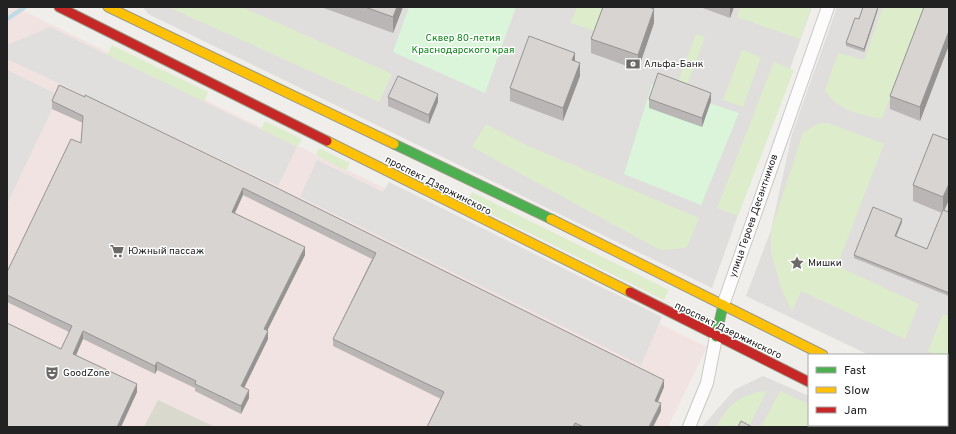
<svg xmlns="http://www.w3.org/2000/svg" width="956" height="434" viewBox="0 0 956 434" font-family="Overpass,sans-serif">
	<rect width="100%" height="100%" fill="#f0eeeb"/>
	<g fill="#dfdedc">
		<path d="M 143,7 L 812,7 L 712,288 L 148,14 Z"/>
		<path d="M 837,7 L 949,7 L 949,393 L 947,392 L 947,355 L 869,355 L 746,296 L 771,230 L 792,134 Z"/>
		<path d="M 763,376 L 809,396 L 809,425 L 874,425 L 879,427 L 702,427 L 734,390 Z"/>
	</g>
	<path fill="#f1e3e1" d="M 7,7 L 16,7 L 707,347 L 668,427 L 7,427 Z"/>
	<path fill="#d9d9cd" d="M 158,400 L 215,427 L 144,427 Z"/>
	<g fill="#ddeccb">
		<path d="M 168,7 L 242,7 L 392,74 L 379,102 Z"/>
		<path d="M 577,7 L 604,7 L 595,31 L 571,23 Z"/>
		<path d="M 741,7 L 811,7 L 800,39 L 737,17 Z"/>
		<path d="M 883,7 L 924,7 L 882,119 C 860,114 837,111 825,90 L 838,53 L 864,60 Z"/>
		<path d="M 696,34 L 705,37 L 686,88 L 677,84 Z"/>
		<path d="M 112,45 L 208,92 L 204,102 L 107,55 Z"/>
		<path d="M 742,50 L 761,57 L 743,107 L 723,100 Z"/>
		<path d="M 774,62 L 794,70 L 738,216 L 717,208 Z"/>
		<path d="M 265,121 L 302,139 L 297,147 L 261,129 Z"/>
		<path d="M 828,123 L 884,144 L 837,266 L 919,304 L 905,339 L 801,291 L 792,312 L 782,290 L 771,253 L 771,230 L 803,133 L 817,124 Z"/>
		<path d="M 486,124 L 526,145 L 699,218 L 687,247 L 677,249 L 660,250 L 472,147 Z"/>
		<path d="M 319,148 L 350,163 L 346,171 L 316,155 Z"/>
		<path d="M 472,192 L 669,290 L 664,300 L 467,202 Z"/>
		<path d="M 943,314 L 949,316 L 949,362 L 947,361 L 947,355 L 936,355 L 928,351 Z"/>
		<path d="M 767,391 L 750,424 L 716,427 C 729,404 740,394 767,391 Z"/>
		<path d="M 780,391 L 809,404 L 809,425 L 854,425 L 859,427 L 761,427 Z"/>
	</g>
	<g fill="#daf5da">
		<path d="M 409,7 L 516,7 L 485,93 L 393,52 Z"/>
		<path d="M 652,84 L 739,113 L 701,205 L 624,174 Z"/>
	</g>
	<g fill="#e0dfde">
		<path d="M 50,27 L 297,147 L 278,186 L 7,59 L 7,45 Z"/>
		<path d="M 7,70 L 59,95 L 7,204 Z"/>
		<path d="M 317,160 L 383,192 L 389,182 L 662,317 L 641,365 L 300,197 Z"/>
	</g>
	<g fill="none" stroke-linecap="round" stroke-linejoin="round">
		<path stroke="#bfdbe3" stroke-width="4.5" d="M 7,19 L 25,7"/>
		<defs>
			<g id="street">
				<path d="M 723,305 L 828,7"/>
				<path d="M 689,427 L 707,383 L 716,337"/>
			</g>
			<g id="fast">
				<path d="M 394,144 L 551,219"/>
				<path d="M 716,337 L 723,305"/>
				<path d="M 897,425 L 901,427"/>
			</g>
			<g id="slow">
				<path d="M 108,7 L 394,144"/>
				<path d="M 327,141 L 630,292"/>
				<path d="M 551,219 L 823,355"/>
			</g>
			<g id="jam">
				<path d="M 59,7 L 327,141"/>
				<path d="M 630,292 L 809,382"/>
				<path d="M 947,419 L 949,420"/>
			</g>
		</defs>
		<use href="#street" stroke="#c9c8c7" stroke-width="14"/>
		<use href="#fast" stroke="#999a82" stroke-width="11"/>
		<use href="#slow" stroke="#999a82" stroke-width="11"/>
		<use href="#jam" stroke="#999a82" stroke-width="11"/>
		<use href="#street" stroke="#fdfcfc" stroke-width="12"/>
		<use href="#fast" stroke="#4caf50" stroke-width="9"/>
		<use href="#slow" stroke="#ffc107" stroke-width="9"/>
		<use href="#jam" stroke="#c62828" stroke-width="9"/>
	</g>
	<g fill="#b9b6b5">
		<path d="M 321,7 L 403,7 L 393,33 Z"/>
		<path d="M 700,7 L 734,7 L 730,18 Z"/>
		<path d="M 949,7 L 949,45 L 920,121 L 890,109 L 890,96 Z"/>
		<path d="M 878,9 L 864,52 L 846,46 L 846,43 L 859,19 Z"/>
		<path d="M 654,23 L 638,70 L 591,53 L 591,39 Z"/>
		<path d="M 575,61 L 580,76 L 563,121 L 510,101 L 510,88 Z"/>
		<path d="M 59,85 L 664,387 L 658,402 L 661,411 L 653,427 L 427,427 L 441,399 L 333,346 L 333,339 L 372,259 L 243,195 L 235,213 L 305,255 L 267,331 L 268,339 L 244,388 L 249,398 L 241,414 L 195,391 L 195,388 L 157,370 L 155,374 L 83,339 L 76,355 L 137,392 L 121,427 L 7,427 L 61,349 L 69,332 L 7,302 L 7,272 L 81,143 L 83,123 L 52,109 L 52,101 Z"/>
		<path d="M 388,97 L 438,102 L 429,124 L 388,106 Z"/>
		<path d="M 649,99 L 711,101 L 702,127 L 649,108 Z"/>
		<path d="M 949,140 L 944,210 L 949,212 L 949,296 L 854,258 L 854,255 L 902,222 L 896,236 L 927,249 L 942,213 L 913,201 L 913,185 Z"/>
	</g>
	<g fill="#969493">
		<path d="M 397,7 L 403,7 L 393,33 L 393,17 Z"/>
		<path d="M 730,7 L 734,7 L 730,18 Z"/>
		<path d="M 878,7 L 878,9 L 864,52 L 864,49 Z"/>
		<path d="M 654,9 L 654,23 L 638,70 L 638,55 Z"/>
		<path d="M 949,31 L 949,45 L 920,121 L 920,107 Z"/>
		<path d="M 575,53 L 575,66 L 572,60 Z"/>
		<path d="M 580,63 L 580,76 L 563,121 L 563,108 Z"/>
		<path d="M 711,93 L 711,101 L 702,127 L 702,118 Z"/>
		<path d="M 438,94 L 438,102 L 429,124 L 429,115 Z"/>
		<path d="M 949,184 L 949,200 L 943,213 L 943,197 Z"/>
		<path d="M 243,188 L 243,195 L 232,219 L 232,212 Z"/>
		<path d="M 902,219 L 902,222 L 895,239 L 895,236 Z"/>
		<path d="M 305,247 L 305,255 L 264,337 L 264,329 Z"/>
		<path d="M 83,331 L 83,339 L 73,362 L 73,354 Z"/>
		<path d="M 268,331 L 268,339 L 241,394 L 241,386 Z"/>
		<path d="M 157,362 L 157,370 L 155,374 L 155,366 Z"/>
		<path d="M 664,380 L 664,387 L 655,408 L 655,401 Z"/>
		<path d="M 137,384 L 137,392 L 121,427 L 117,427 Z"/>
		<path d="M 249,390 L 249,398 L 241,414 L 241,406 Z"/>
		<path d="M 661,403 L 661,411 L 653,427 L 649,427 Z"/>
	</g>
	<g fill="#d7d4d2" stroke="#969493">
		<path d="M 365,7 L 397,7 L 393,17 Z"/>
		<path d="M 603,7 L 649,7 L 654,9 L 638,55 L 591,39 Z"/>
		<path d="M 863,7 L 878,7 L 864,49 L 846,43 L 855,18 L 859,19 Z"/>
		<path d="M 924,7 L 949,7 L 949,31 L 920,107 L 890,96 Z"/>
		<path d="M 529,36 L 575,53 L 572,60 L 580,63 L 563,108 L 510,88 Z"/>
		<path d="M 658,73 L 711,93 L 702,118 L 649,99 Z"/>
		<path d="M 398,76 L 438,94 L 429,115 L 388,97 Z"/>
		<path d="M 59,85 L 85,97 L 85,95 L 273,186 L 664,380 L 655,401 L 661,403 L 649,427 L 584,427 L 575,423 L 573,427 L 427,427 L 444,392 L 333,339 L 376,253 L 243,188 L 232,212 L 305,247 L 264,329 L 268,331 L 241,386 L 249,390 L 241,406 L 195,384 L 196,381 L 157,362 L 155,366 L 83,331 L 73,354 L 137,384 L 117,427 L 7,427 L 7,323 L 61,349 L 72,326 L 7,295 L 7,272 L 71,139 L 81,143 L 83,116 L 52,101 Z"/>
		<path d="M 933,134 L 949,140 L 949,184 L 943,197 L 913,185 Z"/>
		<path d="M 873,207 L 902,219 L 895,236 L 927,249 L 943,210 L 949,212 L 949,293 L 854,255 Z"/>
		<path d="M 741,421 L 752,427 L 738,427 Z"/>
	</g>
	<defs>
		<symbol id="bank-bare" viewBox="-9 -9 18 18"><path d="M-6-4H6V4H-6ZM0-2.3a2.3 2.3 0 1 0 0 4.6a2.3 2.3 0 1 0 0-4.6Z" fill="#6a6968" stroke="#fff" stroke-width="2.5" paint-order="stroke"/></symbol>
		<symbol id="supermarket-bare" viewBox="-9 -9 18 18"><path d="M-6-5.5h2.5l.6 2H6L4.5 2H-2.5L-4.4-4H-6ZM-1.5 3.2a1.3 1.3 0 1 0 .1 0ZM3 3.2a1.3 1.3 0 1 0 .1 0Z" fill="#6a6968" stroke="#fff" stroke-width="2.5" paint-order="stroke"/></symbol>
		<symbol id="sight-bare" viewBox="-9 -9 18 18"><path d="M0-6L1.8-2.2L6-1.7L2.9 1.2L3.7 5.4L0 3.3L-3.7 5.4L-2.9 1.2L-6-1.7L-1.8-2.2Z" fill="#6a6968" stroke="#fff" stroke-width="2.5" paint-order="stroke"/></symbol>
		<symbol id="theatre-bare" viewBox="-9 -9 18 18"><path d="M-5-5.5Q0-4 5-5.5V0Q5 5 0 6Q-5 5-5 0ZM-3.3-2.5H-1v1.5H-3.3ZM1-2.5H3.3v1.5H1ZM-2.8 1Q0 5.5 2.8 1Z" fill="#6a6968" stroke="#fff" stroke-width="2.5" paint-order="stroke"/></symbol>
	</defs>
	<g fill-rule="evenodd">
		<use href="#bank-bare" x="623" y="54" width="20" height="20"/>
		<use href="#supermarket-bare" x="107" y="241" width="20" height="20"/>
		<use href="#sight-bare" x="787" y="253" width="20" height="20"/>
		<use href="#theatre-bare" x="42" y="363" width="20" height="20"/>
	</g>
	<g text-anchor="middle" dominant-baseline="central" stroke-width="3" stroke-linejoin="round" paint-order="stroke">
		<g font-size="10" fill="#0c8416" stroke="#fff">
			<text x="463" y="38">Сквер 80-летия<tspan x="463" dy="12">Краснодарского края</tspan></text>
		</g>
		<g font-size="10" fill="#222" stroke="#fff" text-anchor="start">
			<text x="644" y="64">Альфа-Банк</text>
			<text x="128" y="251">Южный пассаж</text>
			<text x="808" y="263">Мишки</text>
			<text x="63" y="373">GoodZone</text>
		</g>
		<g font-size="10" fill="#222" stroke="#fff">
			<text transform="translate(438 186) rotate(27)">проспект Дзержинского</text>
			<text transform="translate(754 216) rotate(-71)">улица Героев Десантников</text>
			<text transform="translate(728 331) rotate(26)">проспект Дзержинского</text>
		</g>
	</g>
	<rect width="956" height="434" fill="none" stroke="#222222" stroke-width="16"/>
	<rect x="808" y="354" width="140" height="72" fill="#ffffff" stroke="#a7a7a7"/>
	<rect x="816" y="367" width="20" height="6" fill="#4caf50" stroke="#a7a7a7"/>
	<text x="844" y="374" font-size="12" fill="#222222">Fast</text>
	<rect x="816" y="387" width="20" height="6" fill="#ffc107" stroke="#a7a7a7"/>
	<text x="844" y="394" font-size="12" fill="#222222">Slow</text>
	<rect x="816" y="407" width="20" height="6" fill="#c62828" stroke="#a7a7a7"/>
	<text x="844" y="414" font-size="12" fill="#222222">Jam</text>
</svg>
